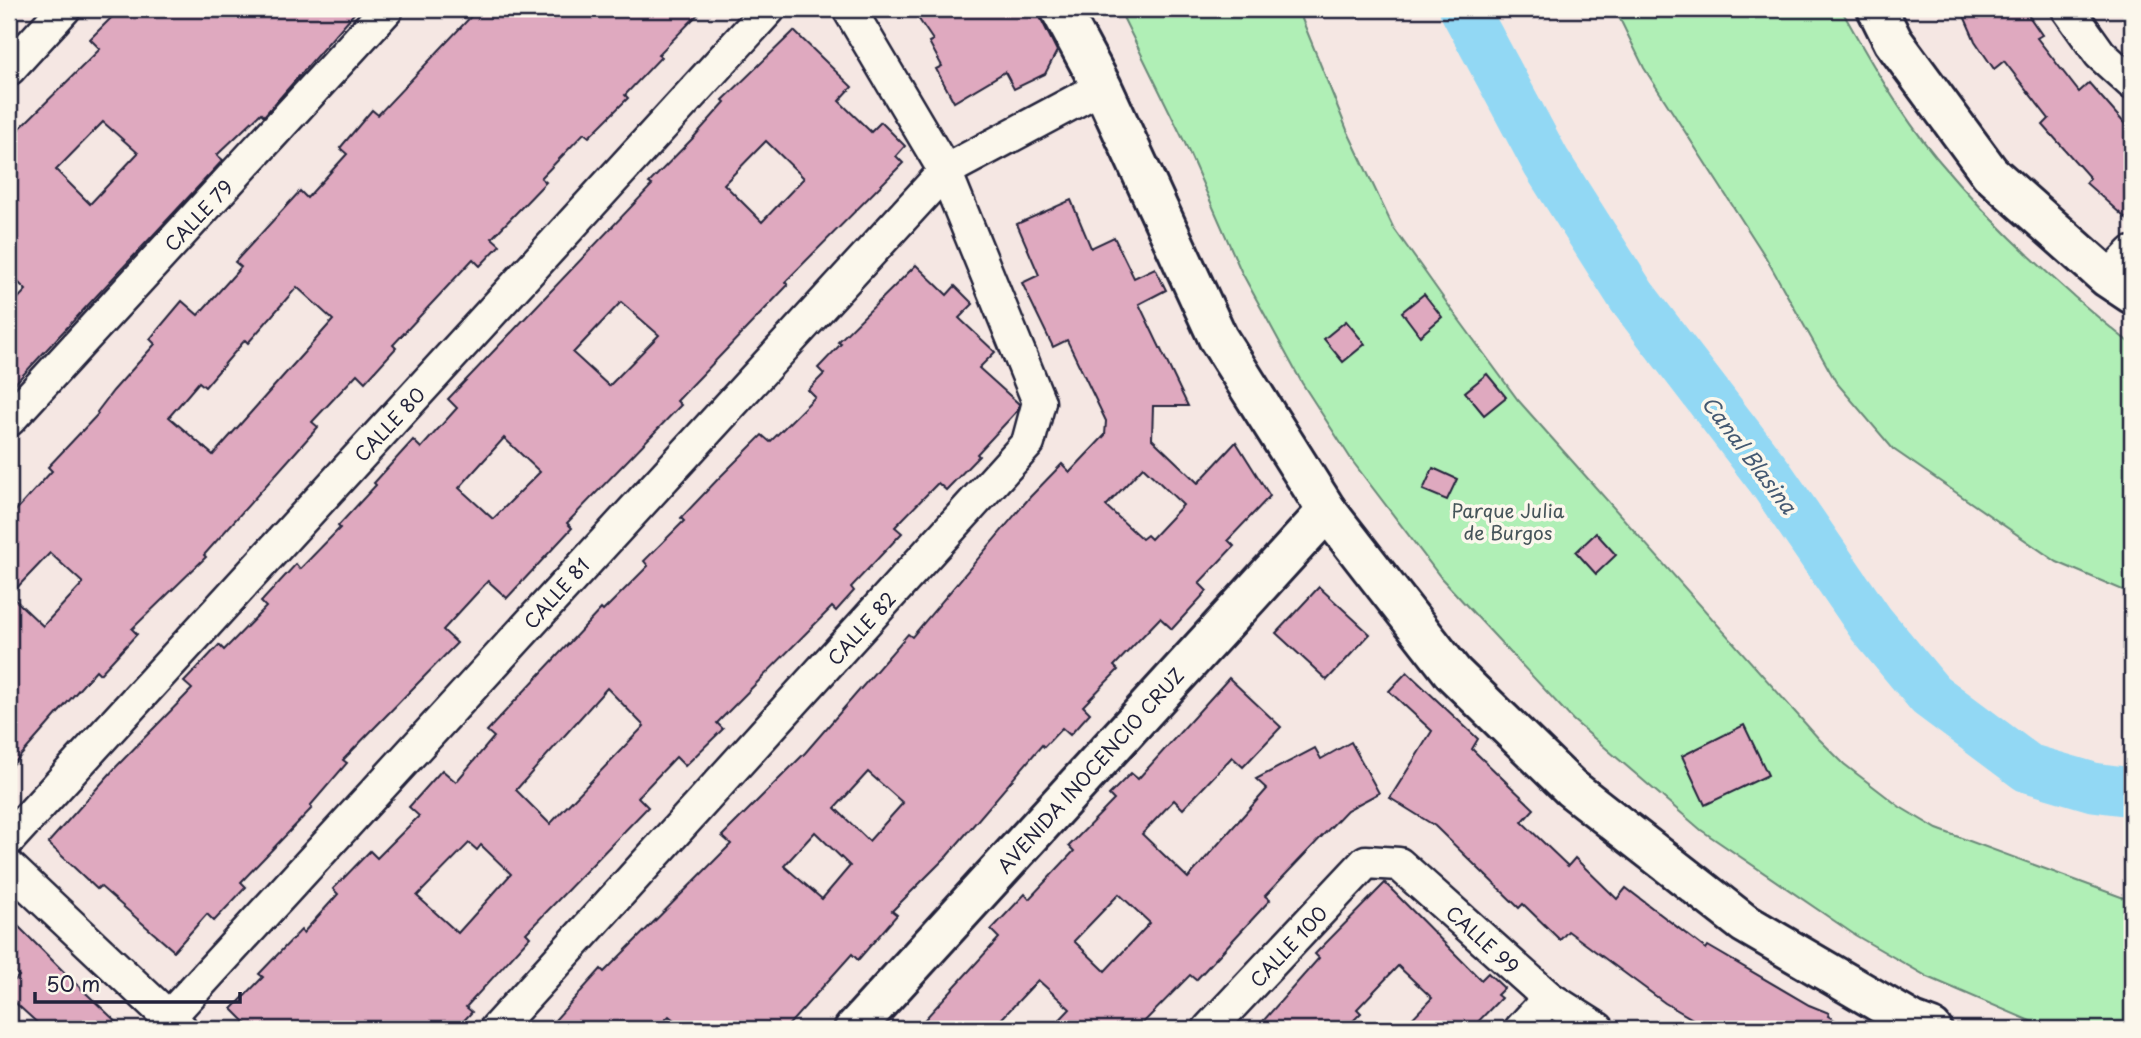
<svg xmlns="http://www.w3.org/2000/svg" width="2141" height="1038" viewBox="0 0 2141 1038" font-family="'Playpen Sans',sans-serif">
	<rect width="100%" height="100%" fill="#f5e7e3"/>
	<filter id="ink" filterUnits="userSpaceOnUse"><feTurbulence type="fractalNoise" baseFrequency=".0143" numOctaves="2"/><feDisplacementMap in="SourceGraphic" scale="14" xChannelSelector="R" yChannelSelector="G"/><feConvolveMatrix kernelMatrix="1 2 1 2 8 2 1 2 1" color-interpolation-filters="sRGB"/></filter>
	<g filter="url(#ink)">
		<g fill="#b0efb6" stroke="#698878" stroke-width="2">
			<path d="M 1119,9 L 1298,9 L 1347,130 L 1393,227 L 1454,313 L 1518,400 L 1819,739 L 1844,764 L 1900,807 L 1937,829 L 2132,901 L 2132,1029 L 2049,1029 L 1928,977 L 1855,935 L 1701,830 L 1573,720 L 1442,579 L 1353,462 L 1302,383 L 1241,271 L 1184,141 Z"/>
			<path d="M 1615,9 L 1841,9 C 1869,59 1899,112 1936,157 C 1994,227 2061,288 2132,345 L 2132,594 L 2057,562 L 1893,449 L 1836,382 L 1765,256 L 1644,68 Z"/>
		</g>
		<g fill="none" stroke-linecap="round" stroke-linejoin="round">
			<path stroke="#92d8f4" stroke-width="49" d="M 1464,9 L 1546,162 L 1632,297 L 1770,477 L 1871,624 L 1930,695 L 2028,768 L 2093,787 L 2132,792"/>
		</g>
		<g fill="#dfa9bf" stroke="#22223b" stroke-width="2" fill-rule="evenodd">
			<path d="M 120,9 L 358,9 L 264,116 L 261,113 L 217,155 L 223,160 L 9,390 L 9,308 L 26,290 L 9,273 L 9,139 L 100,49 L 90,39 ZM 103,122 L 138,153 L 90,204 L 56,170 Z"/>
			<path d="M 478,9 L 703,9 L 658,55 L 661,57 L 625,95 L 628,98 L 589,137 L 584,133 L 541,178 L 546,182 L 492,238 L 500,245 L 480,266 L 473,259 L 393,345 L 396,348 L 365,382 L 357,374 L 312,422 L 318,427 L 204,555 L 206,557 L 132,629 L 137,634 L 100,674 L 96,670 L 9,769 L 9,518 L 52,471 L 48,467 L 98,414 L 97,412 L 113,391 L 155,344 L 150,339 L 182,301 L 198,315 L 241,267 L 235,262 L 300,191 L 307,198 L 347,154 L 340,148 L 372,110 L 378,115 ZM 297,287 L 333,320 L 213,455 L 169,417 L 199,382 L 205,387 L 245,340 L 248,343 ZM 50,553 L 83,583 L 43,626 L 10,595 Z"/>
			<path d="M 912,9 L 1036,9 L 1057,51 L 1045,74 L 1014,89 L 1005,72 L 954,102 L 936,69 L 942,66 L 929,42 L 933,40 Z"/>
			<path d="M 1961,9 L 2024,9 L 2042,35 L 2037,38 L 2079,92 L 2089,83 L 2132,132 L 2132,224 L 2086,183 L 2090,178 L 2043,125 L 2049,119 L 2004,61 L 1994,69 L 1975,41 Z"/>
			<path d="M 794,31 L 852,87 L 839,101 L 871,132 L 881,122 L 905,146 L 896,156 L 903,163 L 785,282 L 788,285 L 677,401 L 681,405 L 567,523 L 572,528 L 507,598 L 488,581 L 443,630 L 457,643 L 343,760 L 347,763 L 310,806 L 312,808 L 241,882 L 246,887 L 214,921 L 207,914 L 174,951 L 100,886 L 97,889 L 48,843 L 116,767 L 192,689 L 184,682 L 219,645 L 224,650 L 266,607 L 261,602 L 296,564 L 300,569 L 340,528 L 338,526 L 376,485 L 374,483 L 413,440 L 421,448 L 457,408 L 448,399 L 652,185 L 649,183 L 693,138 L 725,102 L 723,100 ZM 766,141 L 804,178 L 762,222 L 724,184 ZM 621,302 L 659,335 L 609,386 L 573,353 ZM 504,438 L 540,472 L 493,519 L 459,488 Z"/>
			<path d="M 1071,200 L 1091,248 L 1114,237 L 1134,278 L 1155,268 L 1166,290 L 1139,304 L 1188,406 L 1153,406 L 1152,439 L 1198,483 L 1236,442 L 1270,496 L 1228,540 L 1234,546 L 1199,583 L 1207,591 L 1172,629 L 1160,618 L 1114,666 L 1118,670 L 1083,706 L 1090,713 L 1070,735 L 1062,728 L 1044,747 L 1042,745 L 947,856 L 892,911 L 897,915 L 858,960 L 852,954 L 785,1029 L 685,1029 L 669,1016 L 656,1029 L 547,1029 L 601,969 L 604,972 L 731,844 L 722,836 L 805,753 L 908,634 L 912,637 L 1030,497 L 1062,464 L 1070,472 L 1105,435 L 1106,421 L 1067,340 L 1053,347 L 1022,283 L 1039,275 L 1017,224 ZM 1143,467 L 1183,505 L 1151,539 L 1147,535 L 1142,539 L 1106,506 ZM 868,772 L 903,803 L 869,841 L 835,808 ZM 815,832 L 850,866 L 822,899 L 784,866 Z"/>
			<path d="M 916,265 L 947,295 L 955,286 L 973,304 L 959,318 L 995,352 L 979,368 L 1019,404 L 1018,410 L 977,454 L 979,456 L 946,490 L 938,483 L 895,527 L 902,533 L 851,587 L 854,591 L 836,611 L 832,607 L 717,723 L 723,729 L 685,766 L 676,757 L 638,797 L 648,807 L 526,933 L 530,937 L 466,1007 L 472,1012 L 456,1029 L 252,1029 L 232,1009 L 263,977 L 259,974 L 301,930 L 303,933 L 338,894 L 333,889 L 370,851 L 377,858 L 419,816 L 409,807 L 442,770 L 456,782 L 494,737 L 487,731 L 601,609 L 603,611 L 648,566 L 644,561 L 684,521 L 681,518 L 720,477 L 762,435 L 770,442 L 815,397 L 808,390 L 824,374 L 818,368 L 841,344 L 838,342 ZM 607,688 L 644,726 L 550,824 L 516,790 ZM 469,843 L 477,850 L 481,845 L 511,874 L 458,933 L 417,896 Z"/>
			<path d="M 1424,294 L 1442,317 L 1420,336 L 1402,312 Z"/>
			<path d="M 1346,321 L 1365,344 L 1343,362 L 1324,339 Z"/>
			<path d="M 1487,374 L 1506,397 L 1484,415 L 1465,392 Z"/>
			<path d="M 1433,468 L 1457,479 L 1447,500 L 1423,490 Z"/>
			<path d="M 1596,533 L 1616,555 L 1596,574 L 1576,552 Z"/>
			<path d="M 1319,587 L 1370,634 L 1327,680 L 1276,633 Z"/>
			<path d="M 1407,672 L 1478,739 L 1472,749 L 1534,809 L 1522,822 L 1568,866 L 1575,858 L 1617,899 L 1626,888 L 1706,949 L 1708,946 L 1809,1005 L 1829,1013 L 1828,1016 L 1850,1029 L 1710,1029 L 1665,1003 L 1568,931 L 1560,940 L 1523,904 L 1519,908 L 1435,826 L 1390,798 L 1432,731 L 1389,691 Z"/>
			<path d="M 1229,678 L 1281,727 L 1243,767 L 1232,757 L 1183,809 L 1174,800 L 1142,834 L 1188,878 L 1267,789 L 1256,779 L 1315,748 L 1321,759 L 1351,742 L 1379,793 L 1347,810 L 1265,896 L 1270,900 L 1196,980 L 1190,975 L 1137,1029 L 1051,1029 L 1070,1009 L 1038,980 L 992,1029 L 916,1029 L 999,938 L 991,930 L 1025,894 L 1029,899 L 1074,851 L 1069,846 L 1114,800 L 1109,795 L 1131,773 L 1138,779 ZM 1119,894 L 1150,923 L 1105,971 L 1074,941 Z"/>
			<path d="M 1744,725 L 1768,775 L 1705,805 L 1682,756 Z"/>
			<path d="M 1385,883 L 1481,980 L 1488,973 L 1504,988 L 1497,995 L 1501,998 L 1471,1029 L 1402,1029 L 1432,998 L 1398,966 L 1357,1009 L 1361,1013 L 1345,1029 L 1256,1029 L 1319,958 L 1315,954 Z"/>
			<path d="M 9,917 L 72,980 L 124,1029 L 44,1029 L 9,997 L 9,986 L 19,976 L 9,966 Z"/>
		</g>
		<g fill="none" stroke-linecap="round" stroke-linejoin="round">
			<defs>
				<g id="minor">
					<path d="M 2068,9 L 2100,54 L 2132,83"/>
					<path d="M 9,69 L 64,9"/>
					<path d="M 2108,278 L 2132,253"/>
					<path d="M 9,420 L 387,9"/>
					<path d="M 9,839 L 769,9"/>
					<path d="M 9,867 L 181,1029"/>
					<path d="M 169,1017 L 945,171 L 1102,87"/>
					<path d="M 496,1029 L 1028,443 L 1039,402 L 945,171 L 849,9"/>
					<path d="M 1209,1029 L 1366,862 L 1399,864 L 1549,998 L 1598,1029"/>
					<path d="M 1521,1029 L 1549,998"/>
				</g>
				<g id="tertiary">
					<path d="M 1060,9 L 1102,87 L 1218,338 L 1327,511 L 1453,673 L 1571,788 L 1744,923 L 1913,1022 L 1932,1029"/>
					<path d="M 1877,9 L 1893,41 L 1990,173 L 2108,278 L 2132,294"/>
					<path d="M 854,1029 L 1327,511"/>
				</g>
			</defs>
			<use href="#minor" stroke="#22223b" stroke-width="37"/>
			<use href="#tertiary" stroke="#22223b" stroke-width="44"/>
			<use href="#minor" stroke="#fbf7ec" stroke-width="32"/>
			<use href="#tertiary" stroke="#fbf7ec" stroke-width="38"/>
		</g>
	</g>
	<g text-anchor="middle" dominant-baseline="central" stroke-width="7" stroke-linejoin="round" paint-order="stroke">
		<g font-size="19" fill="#22223b" stroke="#fbf7ec">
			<text transform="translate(198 215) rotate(-47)">CALLE 79</text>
			<text transform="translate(389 424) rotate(-47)">CALLE 80</text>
			<text transform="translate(556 593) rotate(-48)">CALLE 81</text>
			<text transform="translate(861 628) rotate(-48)">CALLE 82</text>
			<text transform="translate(1090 770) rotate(-48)">AVENIDA INOCENCIO CRUZ</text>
			<text transform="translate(1483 939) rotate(42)">CALLE 99</text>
			<text transform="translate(1288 946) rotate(-47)">CALLE 100</text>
		</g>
		<g font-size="19" fill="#46555a" stroke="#fbf7ec">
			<text x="1508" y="510">Parque Julia<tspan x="1508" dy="22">de Burgos</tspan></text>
		</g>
		<g font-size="21" font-style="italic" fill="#445972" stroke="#fbf7ec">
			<text transform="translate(1750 454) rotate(53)">Canal Blasina</text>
		</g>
	</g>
	<rect width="2141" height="1038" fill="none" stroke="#fbf7ec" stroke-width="35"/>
	<rect x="18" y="18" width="2106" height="1003" fill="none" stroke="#22223b" stroke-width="2.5" filter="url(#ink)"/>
	<path d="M35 992v10h205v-10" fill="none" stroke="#22223b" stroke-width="3.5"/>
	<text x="46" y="992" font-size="21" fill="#22223b" stroke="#fbf7ec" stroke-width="5" paint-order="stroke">50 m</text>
</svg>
